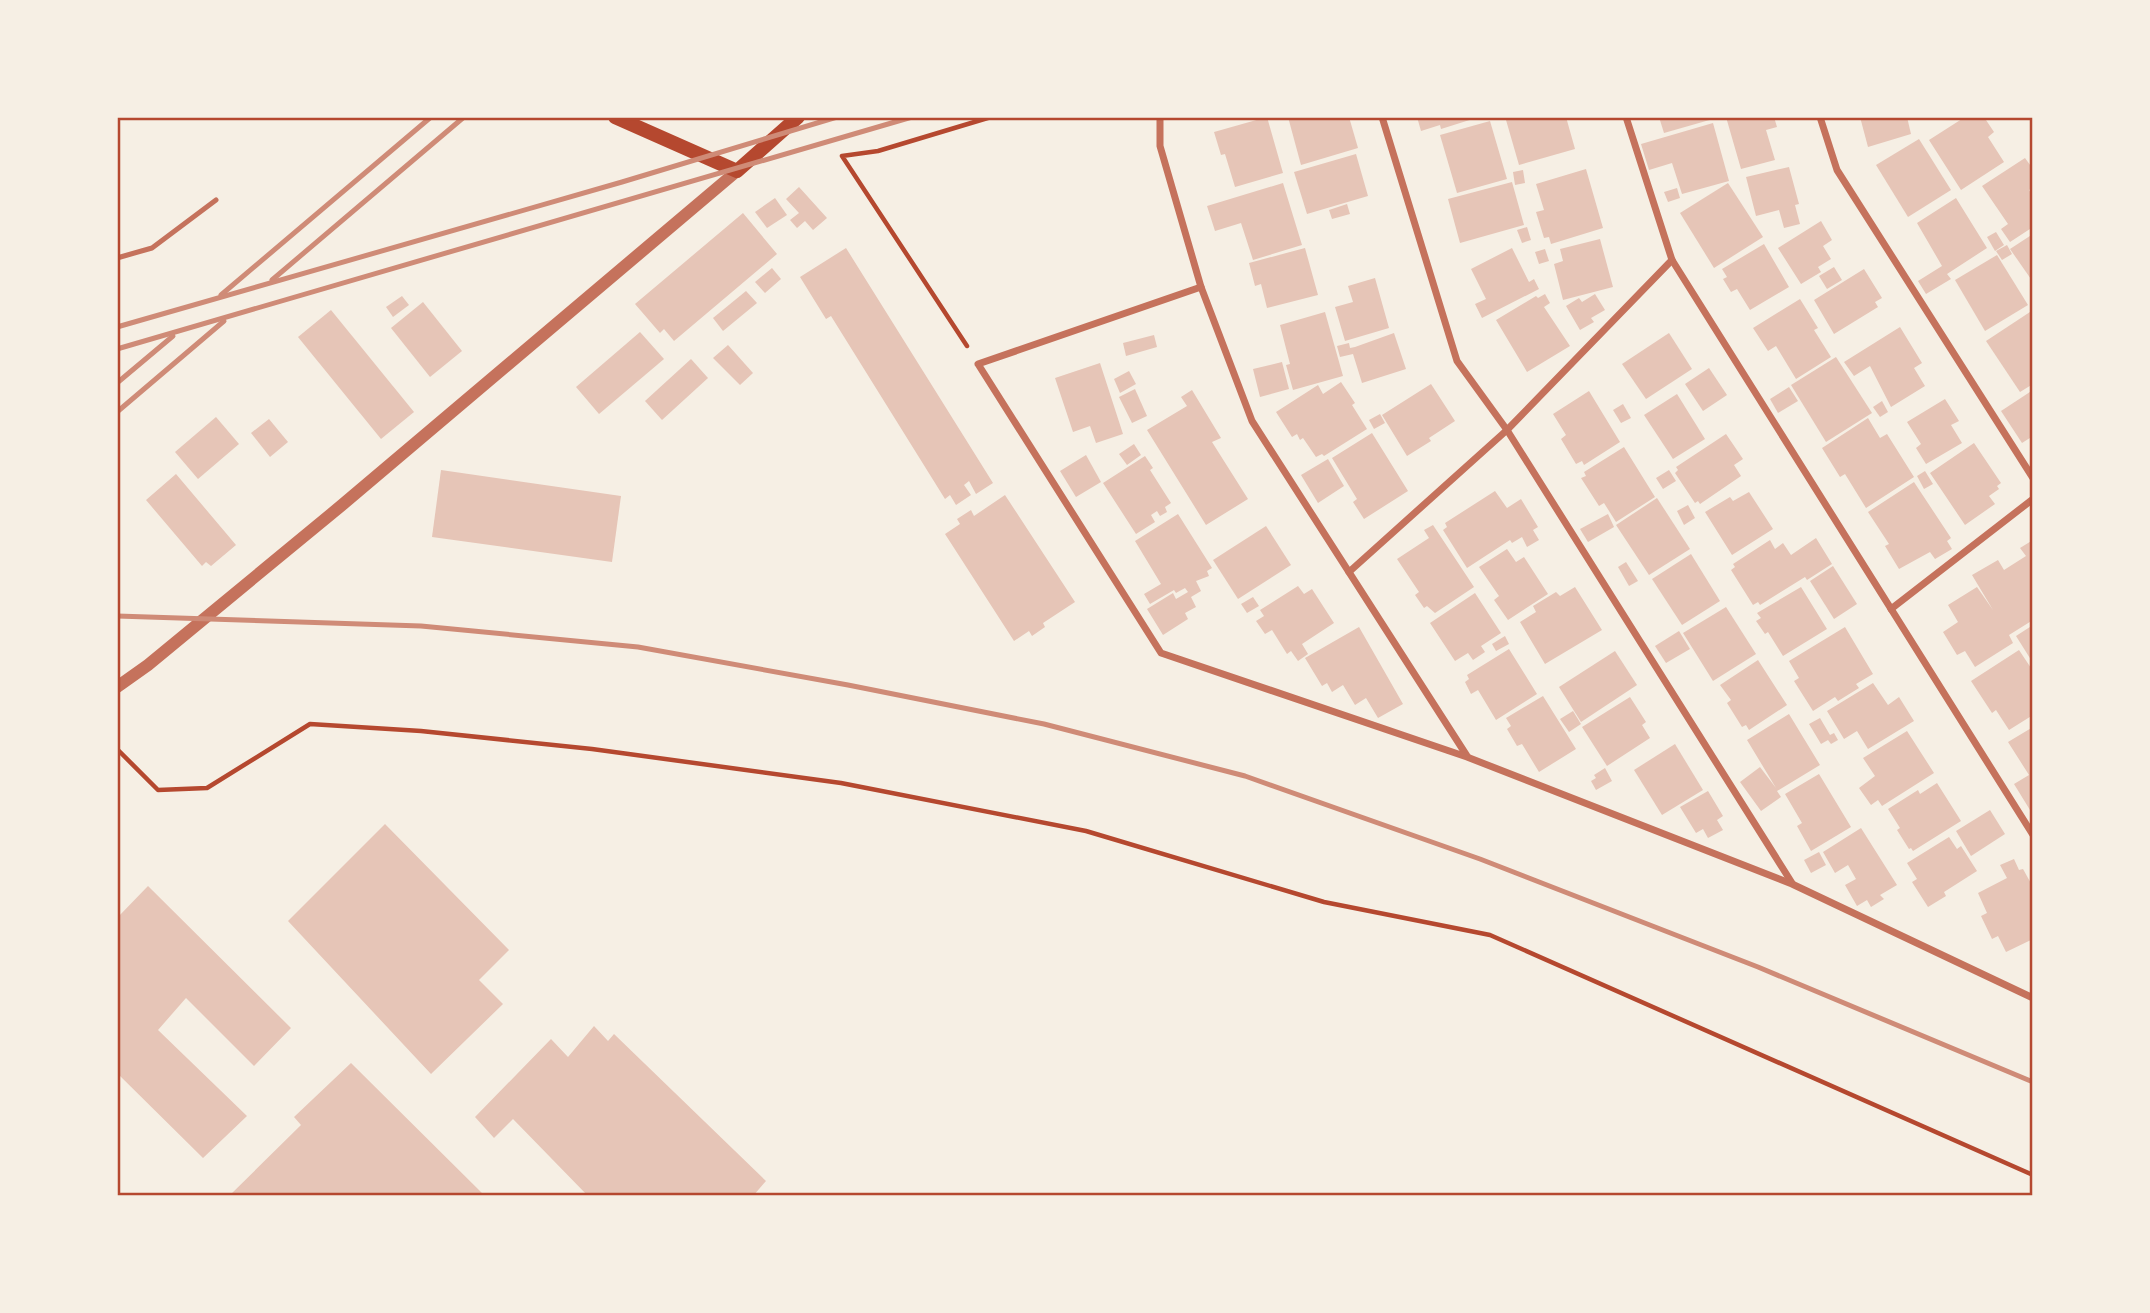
<svg xmlns="http://www.w3.org/2000/svg" width="2150" height="1313" viewBox="0 0 2150 1313" font-family="Roboto,sans-serif">
	<rect width="100%" height="100%" fill="#f6efe4"/>
	<g fill="#e6c5b7">
		<path d="M 1267,117 L 1283,173 L 1235,187 L 1225,154 L 1221,155 L 1214,132 Z"/>
		<path d="M 1288,117 L 1349,117 L 1358,148 L 1301,165 Z"/>
		<path d="M 1417,117 L 1476,117 L 1476,118 L 1441,129 L 1440,125 L 1421,131 Z"/>
		<path d="M 1516,117 L 1566,117 L 1575,149 L 1519,165 L 1506,120 Z"/>
		<path d="M 1659,117 L 1712,117 L 1713,119 L 1664,133 Z"/>
		<path d="M 1726,117 L 1774,117 L 1777,127 L 1766,130 L 1775,160 L 1741,169 Z"/>
		<path d="M 1860,117 L 1907,117 L 1911,134 L 1868,147 Z"/>
		<path d="M 1965,117 L 1984,117 L 1994,132 L 1988,137 L 2004,162 L 1961,190 L 1929,140 Z"/>
		<path d="M 1490,121 L 1507,179 L 1457,193 L 1440,135 Z"/>
		<path d="M 1713,123 L 1729,181 L 1682,194 L 1672,163 L 1649,170 L 1641,144 Z"/>
		<path d="M 1919,139 L 1951,190 L 1908,217 L 1876,165 Z"/>
		<path d="M 1356,154 L 1368,196 L 1307,214 L 1294,172 Z"/>
		<path d="M 2025,158 L 2033,169 L 2033,187 L 2029,190 L 2033,196 L 2033,227 L 2010,242 L 2001,229 L 2008,224 L 1982,186 Z"/>
		<path d="M 1789,167 L 1799,204 L 1795,205 L 1800,224 L 1784,228 L 1779,210 L 1756,216 L 1746,177 Z"/>
		<path d="M 1586,169 L 1603,228 L 1551,244 L 1549,237 L 1544,238 L 1536,212 L 1544,210 L 1536,184 Z"/>
		<path d="M 1523,170 L 1525,183 L 1515,185 L 1513,172 Z"/>
		<path d="M 1512,182 L 1524,225 L 1460,243 L 1448,199 Z"/>
		<path d="M 1283,183 L 1302,245 L 1253,260 L 1241,223 L 1215,231 L 1207,206 Z"/>
		<path d="M 1728,183 L 1763,237 L 1714,268 L 1680,213 Z"/>
		<path d="M 799,187 L 827,218 L 813,230 L 805,221 L 797,228 L 790,220 L 799,213 L 786,199 Z"/>
		<path d="M 1677,188 L 1680,198 L 1668,202 L 1664,192 Z"/>
		<path d="M 775,198 L 787,215 L 767,228 L 755,212 Z"/>
		<path d="M 1956,198 L 1987,248 L 1947,274 L 1951,279 L 1926,294 L 1918,281 L 1942,266 L 1917,223 Z"/>
		<path d="M 1347,204 L 1350,214 L 1332,219 L 1329,210 Z"/>
		<path d="M 743,213 L 777,254 L 674,341 L 664,329 L 660,333 L 635,304 Z"/>
		<path d="M 1821,221 L 1832,240 L 1823,246 L 1831,259 L 1818,267 L 1821,272 L 1801,284 L 1778,248 Z"/>
		<path d="M 1527,227 L 1531,240 L 1522,243 L 1517,230 Z"/>
		<path d="M 1996,232 L 2004,245 L 1995,251 L 1987,237 Z"/>
		<path d="M 2033,234 L 2033,282 L 2010,249 Z"/>
		<path d="M 1600,239 L 1613,287 L 1563,300 L 1554,264 L 1563,261 L 1560,249 Z"/>
		<path d="M 1764,244 L 1789,287 L 1750,310 L 1737,289 L 1731,292 L 1723,279 L 1727,277 L 1722,269 Z"/>
		<path d="M 2007,245 L 2012,254 L 2002,260 L 1996,251 Z"/>
		<path d="M 846,248 L 993,483 L 976,494 L 969,481 L 964,485 L 971,495 L 956,505 L 950,495 L 945,499 L 831,316 L 826,319 L 800,277 Z"/>
		<path d="M 1305,248 L 1318,295 L 1267,308 L 1261,284 L 1255,286 L 1249,263 Z"/>
		<path d="M 1512,248 L 1529,282 L 1534,279 L 1539,289 L 1482,318 L 1475,304 L 1486,299 L 1471,269 Z"/>
		<path d="M 1545,249 L 1549,261 L 1539,264 L 1535,252 Z"/>
		<path d="M 1997,255 L 2028,305 L 1985,331 L 1955,280 Z"/>
		<path d="M 1834,267 L 1842,280 L 1827,289 L 1819,276 Z"/>
		<path d="M 772,268 L 781,279 L 765,293 L 755,282 Z"/>
		<path d="M 1864,269 L 1882,298 L 1875,302 L 1878,307 L 1834,334 L 1814,300 Z"/>
		<path d="M 1375,278 L 1389,328 L 1345,341 L 1335,307 L 1353,302 L 1348,286 Z"/>
		<path d="M 746,291 L 757,303 L 723,331 L 713,318 Z"/>
		<path d="M 1545,294 L 1550,303 L 1544,307 L 1570,346 L 1527,372 L 1496,320 L 1536,296 L 1538,298 Z"/>
		<path d="M 1595,294 L 1605,310 L 1591,318 L 1594,322 L 1580,330 L 1566,306 L 1579,298 L 1582,302 Z"/>
		<path d="M 402,296 L 409,305 L 393,317 L 386,307 Z"/>
		<path d="M 1800,299 L 1818,328 L 1814,330 L 1831,357 L 1796,379 L 1776,346 L 1768,351 L 1753,328 Z"/>
		<path d="M 423,302 L 462,351 L 430,377 L 391,328 Z"/>
		<path d="M 331,310 L 414,412 L 381,439 L 298,337 Z"/>
		<path d="M 1325,312 L 1343,376 L 1293,390 L 1286,365 L 1290,364 L 1280,325 Z"/>
		<path d="M 2030,312 L 2033,317 L 2033,384 L 2020,392 L 1986,341 Z"/>
		<path d="M 1900,327 L 1922,363 L 1914,368 L 1925,386 L 1891,407 L 1870,366 L 1854,376 L 1844,362 Z"/>
		<path d="M 640,332 L 664,359 L 599,414 L 576,387 Z"/>
		<path d="M 1394,333 L 1406,369 L 1362,383 L 1353,354 L 1340,357 L 1337,346 L 1349,343 L 1350,348 L 1355,347 Z"/>
		<path d="M 1669,333 L 1692,369 L 1646,399 L 1622,364 Z"/>
		<path d="M 1154,335 L 1157,347 L 1126,356 L 1123,343 Z"/>
		<path d="M 728,345 L 753,373 L 740,385 L 713,358 Z"/>
		<path d="M 1836,357 L 1872,413 L 1826,442 L 1791,385 Z"/>
		<path d="M 691,359 L 708,378 L 662,420 L 645,401 Z"/>
		<path d="M 1282,362 L 1289,389 L 1260,397 L 1253,369 Z"/>
		<path d="M 1100,363 L 1123,434 L 1096,443 L 1090,426 L 1073,432 L 1055,378 Z"/>
		<path d="M 1709,368 L 1727,395 L 1703,411 L 1685,384 Z"/>
		<path d="M 1129,371 L 1136,384 L 1120,393 L 1114,379 Z"/>
		<path d="M 1341,382 L 1355,403 L 1352,405 L 1367,429 L 1324,456 L 1322,454 L 1316,457 L 1303,438 L 1300,440 L 1297,434 L 1292,437 L 1276,412 L 1318,385 L 1323,394 Z"/>
		<path d="M 1431,384 L 1455,421 L 1429,438 L 1431,441 L 1407,456 L 1382,415 Z"/>
		<path d="M 1789,387 L 1798,401 L 1778,413 L 1770,399 Z"/>
		<path d="M 1135,389 L 1147,416 L 1132,423 L 1119,397 Z"/>
		<path d="M 1192,390 L 1221,438 L 1212,442 L 1248,499 L 1206,525 L 1147,430 L 1187,406 L 1181,397 Z"/>
		<path d="M 2033,390 L 2033,436 L 2022,443 L 2001,411 Z"/>
		<path d="M 1589,391 L 1620,442 L 1584,465 L 1582,461 L 1576,464 L 1561,439 L 1566,435 L 1553,414 Z"/>
		<path d="M 1677,394 L 1705,439 L 1673,459 L 1644,415 Z"/>
		<path d="M 1945,399 L 1959,421 L 1951,425 L 1962,443 L 1926,464 L 1916,448 L 1921,444 L 1907,422 Z"/>
		<path d="M 1882,401 L 1888,412 L 1880,417 L 1873,407 Z"/>
		<path d="M 1623,404 L 1631,418 L 1621,423 L 1613,410 Z"/>
		<path d="M 1380,414 L 1385,423 L 1374,429 L 1369,420 Z"/>
		<path d="M 216,417 L 239,444 L 198,479 L 175,452 Z"/>
		<path d="M 1868,418 L 1880,438 L 1887,434 L 1914,477 L 1866,508 L 1845,474 L 1840,477 L 1822,448 Z"/>
		<path d="M 269,419 L 288,442 L 270,457 L 251,433 Z"/>
		<path d="M 1372,433 L 1408,491 L 1364,519 L 1353,502 L 1357,499 L 1332,458 Z"/>
		<path d="M 1726,434 L 1743,459 L 1734,465 L 1741,476 L 1700,504 L 1698,501 L 1695,503 L 1675,473 L 1678,470 L 1676,467 Z"/>
		<path d="M 1974,443 L 2001,483 L 1997,486 L 1999,489 L 1989,496 L 1995,504 L 1965,525 L 1930,473 Z"/>
		<path d="M 1134,444 L 1141,455 L 1127,465 L 1119,454 Z"/>
		<path d="M 1624,447 L 1655,497 L 1616,522 L 1604,503 L 1599,506 L 1581,478 L 1586,476 L 1584,472 Z"/>
		<path d="M 1086,455 L 1101,482 L 1076,497 L 1060,471 Z"/>
		<path d="M 1145,456 L 1153,468 L 1150,470 L 1171,503 L 1165,507 L 1167,512 L 1160,516 L 1157,511 L 1151,515 L 1155,522 L 1136,534 L 1103,483 Z"/>
		<path d="M 1328,459 L 1344,486 L 1318,503 L 1301,475 Z"/>
		<path d="M 441,470 L 621,496 L 612,562 L 432,537 Z"/>
		<path d="M 1669,470 L 1676,481 L 1663,489 L 1656,478 Z"/>
		<path d="M 1925,471 L 1933,484 L 1924,489 L 1917,476 Z"/>
		<path d="M 176,474 L 236,545 L 211,566 L 206,562 L 202,566 L 146,500 Z"/>
		<path d="M 1914,482 L 1951,538 L 1947,541 L 1952,549 L 1935,559 L 1930,552 L 1899,569 L 1885,546 L 1889,544 L 1868,512 Z"/>
		<path d="M 1495,491 L 1507,508 L 1521,499 L 1538,527 L 1533,530 L 1539,540 L 1527,547 L 1522,537 L 1512,543 L 1510,540 L 1467,568 L 1443,530 L 1447,527 L 1445,523 Z"/>
		<path d="M 1749,492 L 1773,529 L 1732,555 L 1705,512 L 1730,497 L 1733,501 Z"/>
		<path d="M 1005,495 L 1075,602 L 1043,623 L 1045,627 L 1032,636 L 1029,631 L 1014,641 L 945,534 L 960,524 L 957,519 L 971,510 L 974,516 Z"/>
		<path d="M 1657,498 L 1690,549 L 1649,575 L 1616,525 Z"/>
		<path d="M 1688,505 L 1695,518 L 1684,525 L 1677,511 Z"/>
		<path d="M 1178,514 L 1212,568 L 1207,571 L 1209,576 L 1196,581 L 1201,591 L 1191,597 L 1196,607 L 1185,613 L 1188,619 L 1163,635 L 1147,609 L 1173,593 L 1176,599 L 1188,592 L 1185,588 L 1176,593 L 1174,590 L 1150,604 L 1144,594 L 1161,584 L 1135,541 Z"/>
		<path d="M 1608,514 L 1614,527 L 1588,542 L 1580,529 Z"/>
		<path d="M 1433,525 L 1474,587 L 1435,613 L 1427,606 L 1424,608 L 1415,595 L 1419,592 L 1397,559 L 1429,538 L 1424,530 Z"/>
		<path d="M 1266,526 L 1291,565 L 1238,599 L 1213,560 Z"/>
		<path d="M 1816,538 L 1832,564 L 1807,580 L 1805,577 L 1760,605 L 1758,602 L 1753,605 L 1731,570 L 1735,567 L 1733,564 L 1770,540 L 1775,549 L 1783,543 L 1791,555 Z"/>
		<path d="M 2033,540 L 2033,620 L 2009,635 L 2013,643 L 1975,667 L 1965,651 L 1957,655 L 1943,632 L 1958,622 L 1948,605 L 1977,587 L 1993,610 L 1972,575 L 1998,560 L 2004,570 L 2026,556 L 2020,548 Z"/>
		<path d="M 1507,549 L 1516,562 L 1524,557 L 1548,594 L 1508,620 L 1494,600 L 1499,596 L 1479,567 Z"/>
		<path d="M 1691,554 L 1720,601 L 1682,625 L 1652,579 Z"/>
		<path d="M 1626,562 L 1638,581 L 1629,586 L 1618,567 Z"/>
		<path d="M 1833,566 L 1857,604 L 1834,619 L 1810,581 Z"/>
		<path d="M 1298,586 L 1304,594 L 1312,589 L 1334,623 L 1302,644 L 1308,654 L 1298,661 L 1291,651 L 1287,654 L 1272,630 L 1265,634 L 1256,621 L 1264,616 L 1260,610 Z"/>
		<path d="M 1575,587 L 1602,630 L 1545,664 L 1520,622 L 1536,612 L 1533,606 L 1556,592 L 1560,596 Z"/>
		<path d="M 1801,587 L 1827,629 L 1783,656 L 1768,632 L 1765,634 L 1756,621 L 1761,618 L 1757,613 Z"/>
		<path d="M 1475,593 L 1501,633 L 1481,646 L 1485,652 L 1473,660 L 1468,653 L 1455,661 L 1430,623 Z"/>
		<path d="M 1253,597 L 1259,606 L 1247,613 L 1241,604 Z"/>
		<path d="M 1726,607 L 1756,654 L 1713,681 L 1683,633 Z"/>
		<path d="M 2033,625 L 2033,663 L 2016,636 Z"/>
		<path d="M 1359,627 L 1403,704 L 1378,718 L 1366,698 L 1355,705 L 1343,685 L 1332,692 L 1327,683 L 1322,686 L 1305,658 Z"/>
		<path d="M 1845,627 L 1873,674 L 1856,684 L 1859,688 L 1838,701 L 1835,697 L 1813,711 L 1794,681 L 1799,678 L 1789,661 Z"/>
		<path d="M 1679,631 L 1690,649 L 1666,663 L 1655,646 Z"/>
		<path d="M 1505,636 L 1509,644 L 1496,651 L 1492,644 Z"/>
		<path d="M 1509,649 L 1537,694 L 1496,720 L 1478,690 L 1471,694 L 1465,682 L 1469,679 L 1467,675 Z"/>
		<path d="M 2019,650 L 2033,671 L 2033,715 L 2009,730 L 1996,710 L 1992,713 L 1971,681 Z"/>
		<path d="M 1615,651 L 1637,685 L 1581,722 L 1559,687 Z"/>
		<path d="M 1758,660 L 1787,705 L 1749,730 L 1746,725 L 1742,727 L 1727,703 L 1731,700 L 1720,685 Z"/>
		<path d="M 1873,683 L 1888,705 L 1899,697 L 1914,721 L 1868,749 L 1857,731 L 1844,739 L 1827,711 Z"/>
		<path d="M 1543,696 L 1576,749 L 1539,772 L 1522,744 L 1517,746 L 1507,729 L 1511,726 L 1506,718 Z"/>
		<path d="M 1630,697 L 1646,722 L 1642,725 L 1650,738 L 1607,766 L 1582,727 Z"/>
		<path d="M 1573,711 L 1581,724 L 1569,732 L 1560,719 Z"/>
		<path d="M 1789,714 L 1820,765 L 1777,791 L 1781,797 L 1761,811 L 1740,782 L 1760,767 L 1776,788 L 1747,740 Z"/>
		<path d="M 1820,718 L 1830,735 L 1834,733 L 1838,740 L 1831,744 L 1828,740 L 1821,744 L 1809,724 Z"/>
		<path d="M 2033,727 L 2033,808 L 2030,810 L 2014,784 L 2029,775 L 2008,742 Z"/>
		<path d="M 1907,731 L 1934,773 L 1882,806 L 1878,800 L 1871,805 L 1859,788 L 1875,776 L 1863,758 Z"/>
		<path d="M 1675,744 L 1703,790 L 1662,815 L 1634,770 Z"/>
		<path d="M 1605,768 L 1612,781 L 1596,790 L 1591,781 L 1596,778 L 1594,775 Z"/>
		<path d="M 1819,774 L 1851,827 L 1811,851 L 1797,826 L 1802,823 L 1785,794 Z"/>
		<path d="M 1937,783 L 1961,821 L 1913,851 L 1911,848 L 1909,849 L 1897,830 L 1900,828 L 1888,809 L 1918,790 L 1920,794 Z"/>
		<path d="M 1708,791 L 1723,816 L 1717,820 L 1723,830 L 1708,838 L 1703,829 L 1696,833 L 1680,807 Z"/>
		<path d="M 1990,810 L 2005,834 L 1971,856 L 1956,831 Z"/>
		<path d="M 385,824 L 509,950 L 479,980 L 503,1004 L 431,1074 L 288,921 Z"/>
		<path d="M 1861,828 L 1897,885 L 1880,895 L 1884,899 L 1871,907 L 1867,900 L 1857,906 L 1845,885 L 1856,879 L 1848,865 L 1835,873 L 1823,852 Z"/>
		<path d="M 1949,837 L 1957,849 L 1961,846 L 1977,871 L 1944,892 L 1946,896 L 1928,907 L 1912,882 L 1917,879 L 1907,863 Z"/>
		<path d="M 1819,852 L 1826,865 L 1811,873 L 1804,860 Z"/>
		<path d="M 2014,859 L 2019,870 L 2023,869 L 2033,887 L 2033,939 L 2006,952 L 1998,936 L 1992,939 L 1981,916 L 1987,913 L 1978,893 L 2007,878 L 2000,865 Z"/>
		<path d="M 148,886 L 291,1028 L 254,1066 L 186,998 L 158,1030 L 247,1116 L 203,1158 L 117,1073 L 117,918 Z"/>
		<path d="M 594,1026 L 608,1041 L 614,1034 L 766,1181 L 753,1196 L 588,1196 L 513,1119 L 494,1138 L 475,1117 L 551,1039 L 568,1057 Z"/>
		<path d="M 351,1063 L 485,1196 L 229,1196 L 301,1125 L 294,1117 Z"/>
	</g>
	<g fill="none" stroke-linecap="round" stroke-linejoin="round">
		<g stroke="#b5482f" stroke-width="4.5">
			<path d="M 967,346 L 842,156 L 878,151 L 991,117"/>
			<path d="M 117,749 L 158,790 L 207,788 L 310,724 L 421,731 L 592,749 L 841,783 L 1086,831 L 1324,902 L 1490,935 L 2033,1175"/>
		</g>
		<path stroke="#c5725c" stroke-width="5" d="M 117,258 L 152,248 L 216,200"/>
		<g stroke="#c5725c" stroke-width="7">
			<path d="M 1160,117 L 1160,146 L 1201,287 L 1252,421 L 1467,756"/>
			<path d="M 1382,117 L 1457,361 L 1507,430 L 1792,883"/>
			<path d="M 1626,117 L 1672,260 L 2033,835"/>
			<path d="M 1820,117 L 1837,170 L 2033,478"/>
			<path d="M 1201,287 L 978,364 L 1161,653 L 1467,757 L 1792,884 L 2033,998"/>
			<path d="M 1349,572 L 1507,430 L 1672,260"/>
			<path d="M 1891,609 L 2033,499"/>
		</g>
		<path stroke="#c5725c" stroke-width="12" d="M 117,687 L 148,665 L 342,505 L 737,171"/>
		<path stroke="#b5482f" stroke-width="14" d="M 615,117 L 737,171 L 798,117"/>
		<g stroke="#cf8b77" stroke-width="5">
			<path d="M 272,280 L 464,117"/>
			<path d="M 221,295 L 431,117"/>
			<path d="M 117,327 L 622,182 L 837,117"/>
			<path d="M 117,349 L 912,117"/>
			<path d="M 117,383 L 173,336"/>
			<path d="M 117,412 L 224,321"/>
			<path d="M 117,616 L 421,626 L 638,647 L 848,685 L 1044,724 L 1245,776 L 1480,859 L 1758,967 L 2033,1082"/>
		</g>
	</g>
	<rect width="2150" height="1313" fill="none" stroke="#f6efe4" stroke-width="238"/>
	<rect x="119" y="119" width="1912" height="1075" fill="none" stroke="#b5482f" stroke-width="2.5"/>
</svg>
